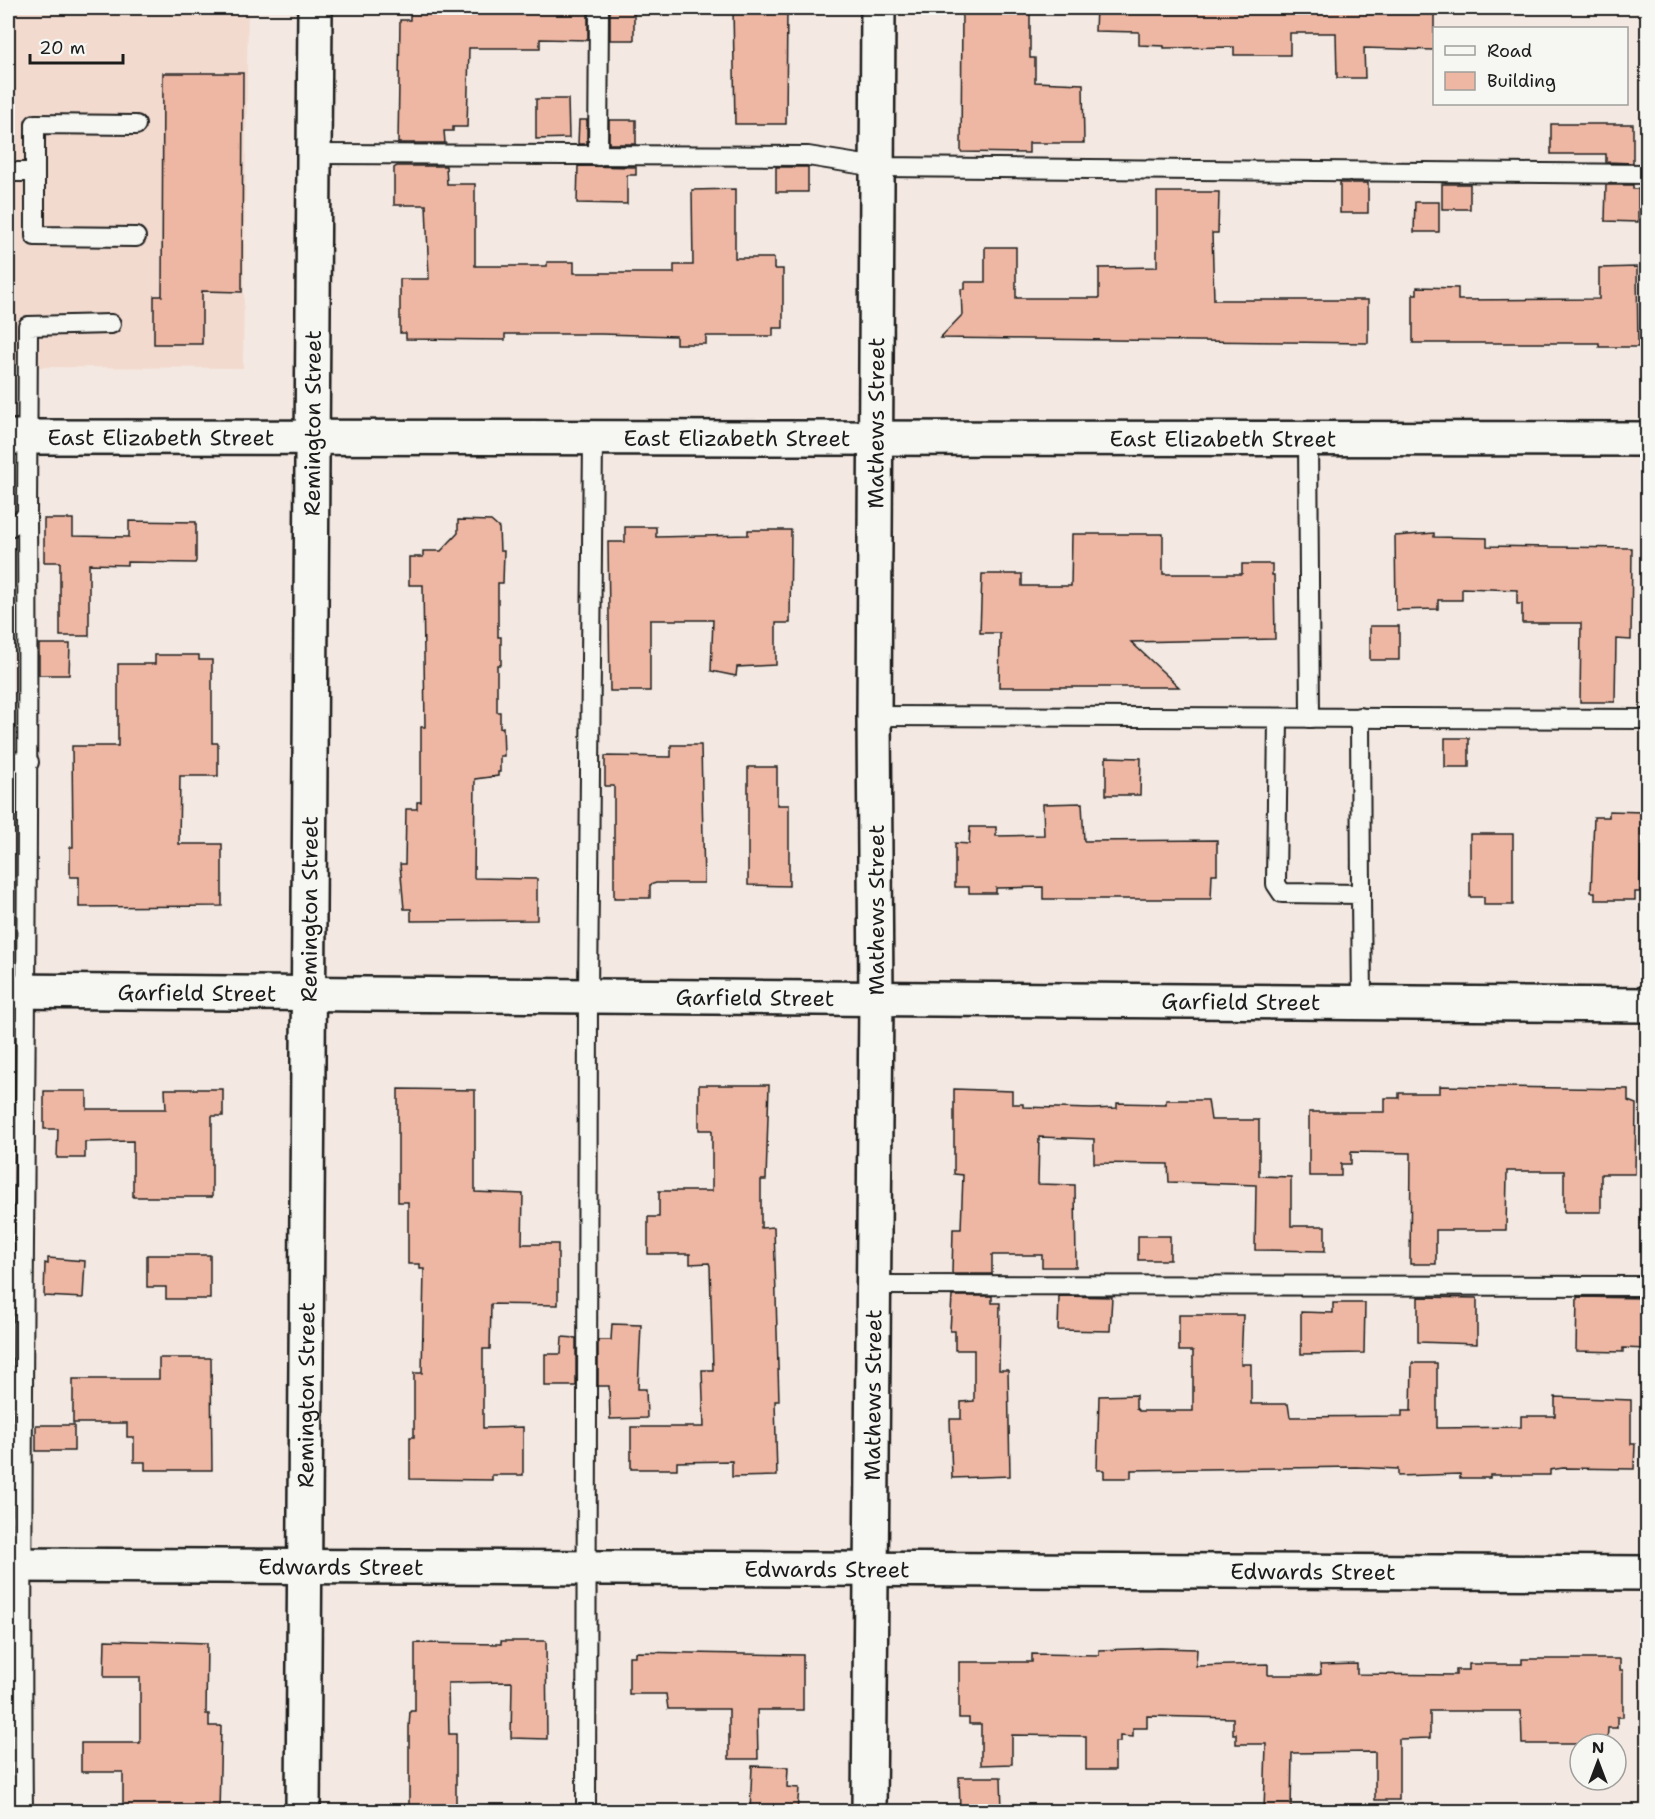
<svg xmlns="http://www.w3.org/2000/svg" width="1655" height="1819" viewBox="0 0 1655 1819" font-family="'Shantell Sans',sans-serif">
	<rect width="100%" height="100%" fill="#f4e9e2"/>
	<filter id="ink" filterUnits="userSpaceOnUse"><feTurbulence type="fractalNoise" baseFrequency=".0167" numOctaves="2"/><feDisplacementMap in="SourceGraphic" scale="12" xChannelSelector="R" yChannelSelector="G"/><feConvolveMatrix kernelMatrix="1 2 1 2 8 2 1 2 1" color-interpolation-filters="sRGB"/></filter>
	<g filter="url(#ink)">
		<path fill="#f2dacf" d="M 8,8 L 248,8 L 243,368 L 10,367 L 8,1370 Z"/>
		<g fill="#eeb7a3" stroke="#1c1c1c" stroke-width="1.5">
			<path d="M 410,8 L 588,8 L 588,40 L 540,39 L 540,48 L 469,48 L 467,127 L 453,127 L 453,131 L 444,131 L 445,143 L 398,143 L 400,20 L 410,20 Z"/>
			<rect x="610" y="8" width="24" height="32"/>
			<path d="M 733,8 L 787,8 L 786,124 L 735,124 Z"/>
			<path d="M 962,8 L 1030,8 L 1030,58 L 1035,58 L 1035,82 L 1083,84 L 1084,143 L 1029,143 L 1029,153 L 961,152 Z"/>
			<path d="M 1096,8 L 1434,8 L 1434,50 L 1364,48 L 1365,78 L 1337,78 L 1336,33 L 1290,33 L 1290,55 L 1234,55 L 1234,47 L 1164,48 L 1164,46 L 1139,45 L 1139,32 L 1095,31 Z"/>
			<path d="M 163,73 L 243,73 L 242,292 L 202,291 L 202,344 L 154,344 L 154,296 L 162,296 Z"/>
			<path d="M 536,99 L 568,99 L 569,138 L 536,139 Z"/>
			<path d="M 579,120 L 587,120 L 587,144 L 578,144 Z"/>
			<rect x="609" y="120" width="27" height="24"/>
			<path d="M 1551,124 L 1633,124 L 1633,163 L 1606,162 L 1606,154 L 1551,154 Z"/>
			<path d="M 397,166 L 446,166 L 447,184 L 475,184 L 475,266 L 547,266 L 547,262 L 574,262 L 574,273 L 674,273 L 674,265 L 693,265 L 692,190 L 735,189 L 735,258 L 774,258 L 774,269 L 783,269 L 783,328 L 773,328 L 773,336 L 706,336 L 706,344 L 676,344 L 676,336 L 601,334 L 505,334 L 505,340 L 406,339 L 406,333 L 400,333 L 400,279 L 429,279 L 426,205 L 394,205 L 394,168 Z"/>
			<path d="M 578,166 L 636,167 L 636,175 L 627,175 L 627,204 L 577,203 Z"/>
			<rect x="776" y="167" width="32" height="25"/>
			<rect x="1340" y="183" width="28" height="30"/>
			<rect x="1442" y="184" width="28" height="25"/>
			<path d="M 1606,185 L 1633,185 L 1633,189 L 1638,189 L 1638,222 L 1605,221 Z"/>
			<path d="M 1157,192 L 1219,192 L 1218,233 L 1212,233 L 1214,300 L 1368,300 L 1368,343 L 940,338 L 962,315 L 961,289 L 965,289 L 965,282 L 985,282 L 985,247 L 1016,247 L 1016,298 L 1099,298 L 1099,268 L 1157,267 Z"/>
			<path d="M 1415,202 L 1439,202 L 1439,232 L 1414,232 Z"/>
			<path d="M 1637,267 L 1638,347 L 1599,347 L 1599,343 L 1413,343 L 1413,294 L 1417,294 L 1417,287 L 1458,288 L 1458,300 L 1599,299 L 1599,268 Z"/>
			<path d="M 44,519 L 73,519 L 73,536 L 129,537 L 129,521 L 196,522 L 196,561 L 195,563 L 127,562 L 127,565 L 89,564 L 89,636 L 60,636 L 60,562 L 44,562 Z"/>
			<path d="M 458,520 L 491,521 L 499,528 L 500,551 L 504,551 L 503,583 L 498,583 L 498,637 L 501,637 L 501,665 L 497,665 L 497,712 L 500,712 L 500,728 L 503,727 L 504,756 L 500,756 L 500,772 L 498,772 L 498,776 L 475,779 L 474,878 L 537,879 L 537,920 L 411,921 L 411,909 L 404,909 L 400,864 L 405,864 L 406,809 L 417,809 L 417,802 L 421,802 L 421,727 L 425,727 L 423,585 L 409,585 L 409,557 L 423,557 L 423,551 L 441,551 L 458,533 Z"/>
			<path d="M 625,527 L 656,527 L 656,537 L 748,535 L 748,530 L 791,530 L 790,623 L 776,623 L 776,665 L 737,667 L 736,676 L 711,671 L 713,620 L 650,620 L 650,691 L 610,691 L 608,542 L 625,542 Z"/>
			<path d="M 1434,533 L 1434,537 L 1487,538 L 1487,546 L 1632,548 L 1631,640 L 1616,639 L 1615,702 L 1580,702 L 1581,623 L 1522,623 L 1522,604 L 1517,604 L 1517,590 L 1462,588 L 1462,600 L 1438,600 L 1438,609 L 1396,610 L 1395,536 Z"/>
			<path d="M 1072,534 L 1163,534 L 1163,574 L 1242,574 L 1242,564 L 1272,564 L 1272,575 L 1274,575 L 1275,639 L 1131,642 L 1179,687 L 999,687 L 1000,633 L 980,633 L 982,574 L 1022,574 L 1022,586 L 1071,586 Z"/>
			<rect x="1370" y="626" width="29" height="34"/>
			<path d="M 39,644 L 70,644 L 69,675 L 39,675 Z"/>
			<path d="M 155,655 L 199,655 L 199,660 L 212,660 L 212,743 L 218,743 L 218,776 L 180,776 L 179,844 L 222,844 L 222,906 L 79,907 L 79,877 L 70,877 L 70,847 L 73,847 L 72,746 L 118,746 L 118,664 L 155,664 Z"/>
			<rect x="1445" y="738" width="24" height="29"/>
			<path d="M 671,745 L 701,745 L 704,883 L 656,883 L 650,885 L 650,898 L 614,898 L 614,786 L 605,786 L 605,756 L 671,757 Z"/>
			<path d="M 1106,757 L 1141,758 L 1140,795 L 1106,795 Z"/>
			<path d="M 748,767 L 777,767 L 777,805 L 789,805 L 789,886 L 748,885 Z"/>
			<path d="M 1082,803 L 1084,841 L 1217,840 L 1217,874 L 1212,874 L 1211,899 L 1043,899 L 1043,887 L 996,888 L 996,893 L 969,893 L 969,887 L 955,887 L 955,843 L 969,844 L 970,827 L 996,827 L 996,836 L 1044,835 L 1043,804 Z"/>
			<path d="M 1609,811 L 1642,812 L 1640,892 L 1635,892 L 1635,900 L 1595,900 L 1595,892 L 1591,892 L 1594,817 L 1609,817 Z"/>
			<path d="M 1470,834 L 1513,834 L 1513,905 L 1484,905 L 1484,897 L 1470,897 Z"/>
			<path d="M 699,1085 L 769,1085 L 766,1180 L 761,1180 L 761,1228 L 774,1227 L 779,1401 L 775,1401 L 777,1476 L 732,1477 L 732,1461 L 677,1462 L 677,1469 L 631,1469 L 631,1427 L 704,1427 L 702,1370 L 713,1370 L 710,1266 L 709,1263 L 690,1264 L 690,1254 L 648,1254 L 648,1217 L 659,1217 L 659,1191 L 712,1191 L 712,1130 L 699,1130 Z"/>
			<path d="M 1440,1086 L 1628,1089 L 1628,1101 L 1636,1104 L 1635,1174 L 1601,1174 L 1601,1212 L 1564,1212 L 1564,1171 L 1507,1171 L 1506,1230 L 1436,1230 L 1436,1264 L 1410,1264 L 1411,1153 L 1351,1152 L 1351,1164 L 1341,1164 L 1341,1176 L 1309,1176 L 1309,1112 L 1385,1112 L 1385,1098 L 1399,1098 L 1399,1093 L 1440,1093 Z"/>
			<path d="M 165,1089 L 223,1089 L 223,1116 L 212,1116 L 212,1197 L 133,1197 L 133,1141 L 85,1142 L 85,1158 L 57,1158 L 58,1129 L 44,1129 L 44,1091 L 87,1091 L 87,1109 L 166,1109 Z"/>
			<path d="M 398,1089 L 475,1090 L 475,1192 L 523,1194 L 522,1244 L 558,1244 L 558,1305 L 491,1304 L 490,1349 L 483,1349 L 483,1428 L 523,1427 L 523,1475 L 492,1475 L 492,1480 L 410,1479 L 410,1437 L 414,1437 L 414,1373 L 422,1373 L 424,1269 L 420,1269 L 420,1264 L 408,1264 L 408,1202 L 398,1202 Z"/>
			<path d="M 954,1089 L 1012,1091 L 1012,1104 L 1023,1104 L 1023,1107 L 1092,1109 L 1117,1108 L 1117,1103 L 1166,1104 L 1166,1100 L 1208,1100 L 1211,1120 L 1259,1120 L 1259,1176 L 1291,1177 L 1291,1226 L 1325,1226 L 1325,1251 L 1255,1250 L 1256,1185 L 1169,1182 L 1168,1164 L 1094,1163 L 1094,1139 L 1039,1137 L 1038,1184 L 1075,1185 L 1076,1267 L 1042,1267 L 1042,1255 L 992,1255 L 992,1274 L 952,1274 L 953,1229 L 961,1229 L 963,1175 L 954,1174 Z"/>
			<rect x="1138" y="1236" width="32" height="24"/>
			<path d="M 147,1255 L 210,1255 L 210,1299 L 166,1299 L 166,1287 L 147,1287 Z"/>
			<path d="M 48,1258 L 85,1261 L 83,1298 L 44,1296 L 45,1263 L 48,1264 Z"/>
			<path d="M 952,1296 L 992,1296 L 992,1303 L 1000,1303 L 999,1370 L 1008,1370 L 1010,1476 L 952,1478 L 950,1419 L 961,1419 L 961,1402 L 974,1401 L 974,1350 L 955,1350 L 955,1331 L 950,1331 Z"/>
			<path d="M 1059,1296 L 1112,1297 L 1110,1331 L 1058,1330 Z"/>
			<path d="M 1418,1297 L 1477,1298 L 1477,1344 L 1418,1342 Z"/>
			<path d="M 1577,1297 L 1647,1298 L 1647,1349 L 1623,1348 L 1623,1352 L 1576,1351 Z"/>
			<path d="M 1333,1303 L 1365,1303 L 1364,1353 L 1301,1354 L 1301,1312 L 1333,1313 Z"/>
			<path d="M 1179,1315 L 1243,1315 L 1241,1364 L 1251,1364 L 1251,1404 L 1288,1404 L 1290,1417 L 1402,1416 L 1402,1411 L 1411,1411 L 1412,1363 L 1437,1363 L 1437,1428 L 1521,1427 L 1521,1416 L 1555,1416 L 1555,1397 L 1631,1400 L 1631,1444 L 1635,1444 L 1634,1469 L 1563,1468 L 1550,1470 L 1550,1475 L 1490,1475 L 1490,1478 L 1460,1478 L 1460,1474 L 1398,1476 L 1398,1469 L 1356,1467 L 1131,1470 L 1131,1478 L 1104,1478 L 1104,1470 L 1097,1470 L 1099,1396 L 1136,1395 L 1136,1408 L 1139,1411 L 1193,1411 L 1193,1351 L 1179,1351 Z"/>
			<path d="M 612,1324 L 641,1325 L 638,1389 L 646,1389 L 647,1418 L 610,1419 L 609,1386 L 598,1386 L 598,1340 L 611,1340 Z"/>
			<path d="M 562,1337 L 576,1338 L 576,1386 L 545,1386 L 545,1354 L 561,1354 Z"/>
			<path d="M 159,1358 L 211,1358 L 212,1470 L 145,1470 L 145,1462 L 134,1462 L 134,1437 L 127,1437 L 127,1423 L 73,1423 L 73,1379 L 159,1379 Z"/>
			<rect x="36" y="1425" width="38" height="26"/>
			<path d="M 105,1640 L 207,1643 L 206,1714 L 209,1714 L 209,1726 L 221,1726 L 219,1812 L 123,1812 L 123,1772 L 81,1772 L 81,1743 L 140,1743 L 140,1677 L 104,1677 Z"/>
			<path d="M 501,1641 L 546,1641 L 547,1739 L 511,1738 L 512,1682 L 448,1683 L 449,1734 L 456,1734 L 456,1812 L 409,1812 L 409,1727 L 410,1711 L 415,1711 L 415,1643 L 501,1644 Z"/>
			<path d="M 1160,1648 L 1197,1649 L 1196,1666 L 1268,1664 L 1268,1675 L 1317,1675 L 1321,1674 L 1320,1665 L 1357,1664 L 1357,1674 L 1456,1675 L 1456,1670 L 1469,1670 L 1469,1664 L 1522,1664 L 1522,1659 L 1620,1659 L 1620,1670 L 1623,1670 L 1623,1717 L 1617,1717 L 1617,1728 L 1608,1728 L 1607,1744 L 1522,1744 L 1521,1711 L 1430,1711 L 1430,1738 L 1399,1739 L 1399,1800 L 1375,1800 L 1375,1752 L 1292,1753 L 1291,1812 L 1264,1812 L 1266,1744 L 1236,1744 L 1236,1734 L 1233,1734 L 1233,1718 L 1147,1716 L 1147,1728 L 1133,1728 L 1133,1737 L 1120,1736 L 1120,1742 L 1115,1742 L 1115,1770 L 1086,1770 L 1086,1736 L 1012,1735 L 1012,1764 L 981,1765 L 981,1724 L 969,1724 L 969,1718 L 959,1718 L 959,1662 L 1032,1662 L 1032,1654 L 1099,1655 L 1099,1650 Z"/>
			<path d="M 635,1652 L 803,1655 L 803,1710 L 757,1710 L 758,1759 L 729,1759 L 729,1709 L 668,1709 L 666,1694 L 629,1694 L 629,1656 L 635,1656 Z"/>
			<path d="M 752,1766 L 788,1767 L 787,1787 L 799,1788 L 797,1812 L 750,1812 Z"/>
			<path d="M 959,1777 L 1001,1777 L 1002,1812 L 960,1812 Z"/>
		</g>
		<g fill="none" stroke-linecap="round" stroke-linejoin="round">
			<defs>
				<g id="service">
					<path d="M 136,125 L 35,124 L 35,236 L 136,237"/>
					<path d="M 314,154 L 808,156 L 877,167 L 1648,174"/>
					<path d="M 598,156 L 599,8"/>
					<path d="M 15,172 L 35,172"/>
					<path d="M 1308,437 L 1310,718"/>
					<path d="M 8,528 L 27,516 L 28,326 L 111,324"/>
					<path d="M 874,716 L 1648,719"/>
					<path d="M 1360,717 L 1361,894"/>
					<path d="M 1278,718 L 1276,884 L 1282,893 L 1361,894 L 1362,1003"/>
					<path d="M 8,761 L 29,762"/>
					<path d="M 874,1285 L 1648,1286"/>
					<path d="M 23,1812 C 19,1380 30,948 27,516"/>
					<path d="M 586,1812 L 588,995 L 593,438"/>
				</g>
				<g id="minor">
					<path id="s1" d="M 8,437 L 1648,439"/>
					<path id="s2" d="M 8,991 L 1648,1005"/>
					<path id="s3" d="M 8,1565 L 1648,1573"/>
					<path id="s4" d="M 303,1812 L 315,8"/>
					<path id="s5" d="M 869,1812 L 876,999 L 874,716 L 878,8"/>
				</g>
			</defs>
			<use href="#service" stroke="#1c1c1c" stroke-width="22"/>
			<use href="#minor" stroke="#1c1c1c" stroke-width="38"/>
			<use href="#service" stroke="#f6f6f2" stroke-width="18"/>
			<use href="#minor" stroke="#f6f6f2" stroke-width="33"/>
		</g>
	</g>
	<g text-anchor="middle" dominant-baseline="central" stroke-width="5" stroke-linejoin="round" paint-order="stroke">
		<g font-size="22" fill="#1c1c1c" stroke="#f6f6f2">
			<text stroke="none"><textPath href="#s4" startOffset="1389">Remington Street</textPath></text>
			<text stroke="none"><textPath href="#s5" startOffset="1389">Mathews Street</textPath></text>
			<text stroke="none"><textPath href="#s1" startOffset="729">East Elizabeth Street</textPath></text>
			<text stroke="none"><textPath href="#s1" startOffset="1215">East Elizabeth Street</textPath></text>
			<text stroke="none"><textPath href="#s1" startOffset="153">East Elizabeth Street</textPath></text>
			<text stroke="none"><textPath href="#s4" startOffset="903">Remington Street</textPath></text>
			<text transform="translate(876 910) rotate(-90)">Mathews Street</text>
			<text stroke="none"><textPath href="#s2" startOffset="189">Garfield Street</textPath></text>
			<text stroke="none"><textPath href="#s2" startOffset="747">Garfield Street</textPath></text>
			<text stroke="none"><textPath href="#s2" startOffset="1233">Garfield Street</textPath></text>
			<text stroke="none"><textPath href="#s4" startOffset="417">Remington Street</textPath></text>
			<text stroke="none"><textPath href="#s5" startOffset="417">Mathews Street</textPath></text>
			<text stroke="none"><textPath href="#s3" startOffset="333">Edwards Street</textPath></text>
			<text stroke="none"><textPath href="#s3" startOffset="819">Edwards Street</textPath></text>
			<text stroke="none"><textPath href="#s3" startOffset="1305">Edwards Street</textPath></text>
		</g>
	</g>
	<rect width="1655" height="1819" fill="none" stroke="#f6f6f2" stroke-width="30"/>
	<rect x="15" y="15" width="1625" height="1789" fill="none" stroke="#1c1c1c" stroke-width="2" filter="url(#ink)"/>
	<rect x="1433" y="27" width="195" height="78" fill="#f6f6f2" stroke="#9f9f9c" stroke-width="1.5"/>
	<rect x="1445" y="46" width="30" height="9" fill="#f6f6f2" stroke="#9f9f9c" stroke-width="1.5"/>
	<text x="1487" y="57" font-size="18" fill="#1c1c1c">Road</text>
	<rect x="1445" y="72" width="30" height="18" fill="#eeb7a3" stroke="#9f9f9c" stroke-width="1.5"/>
	<text x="1487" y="87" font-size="18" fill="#1c1c1c">Building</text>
	<g transform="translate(1598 1762)"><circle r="28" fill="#f6f6f2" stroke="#9f9f9c" stroke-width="1.5"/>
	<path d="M0-4.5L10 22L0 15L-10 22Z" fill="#1c1c1c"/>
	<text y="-9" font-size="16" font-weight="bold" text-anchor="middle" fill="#1c1c1c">N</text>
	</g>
	<path d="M30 54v9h93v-9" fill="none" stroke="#1c1c1c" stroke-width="3"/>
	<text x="39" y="54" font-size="18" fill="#1c1c1c" stroke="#f6f6f2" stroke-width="4.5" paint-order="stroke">20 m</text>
</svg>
